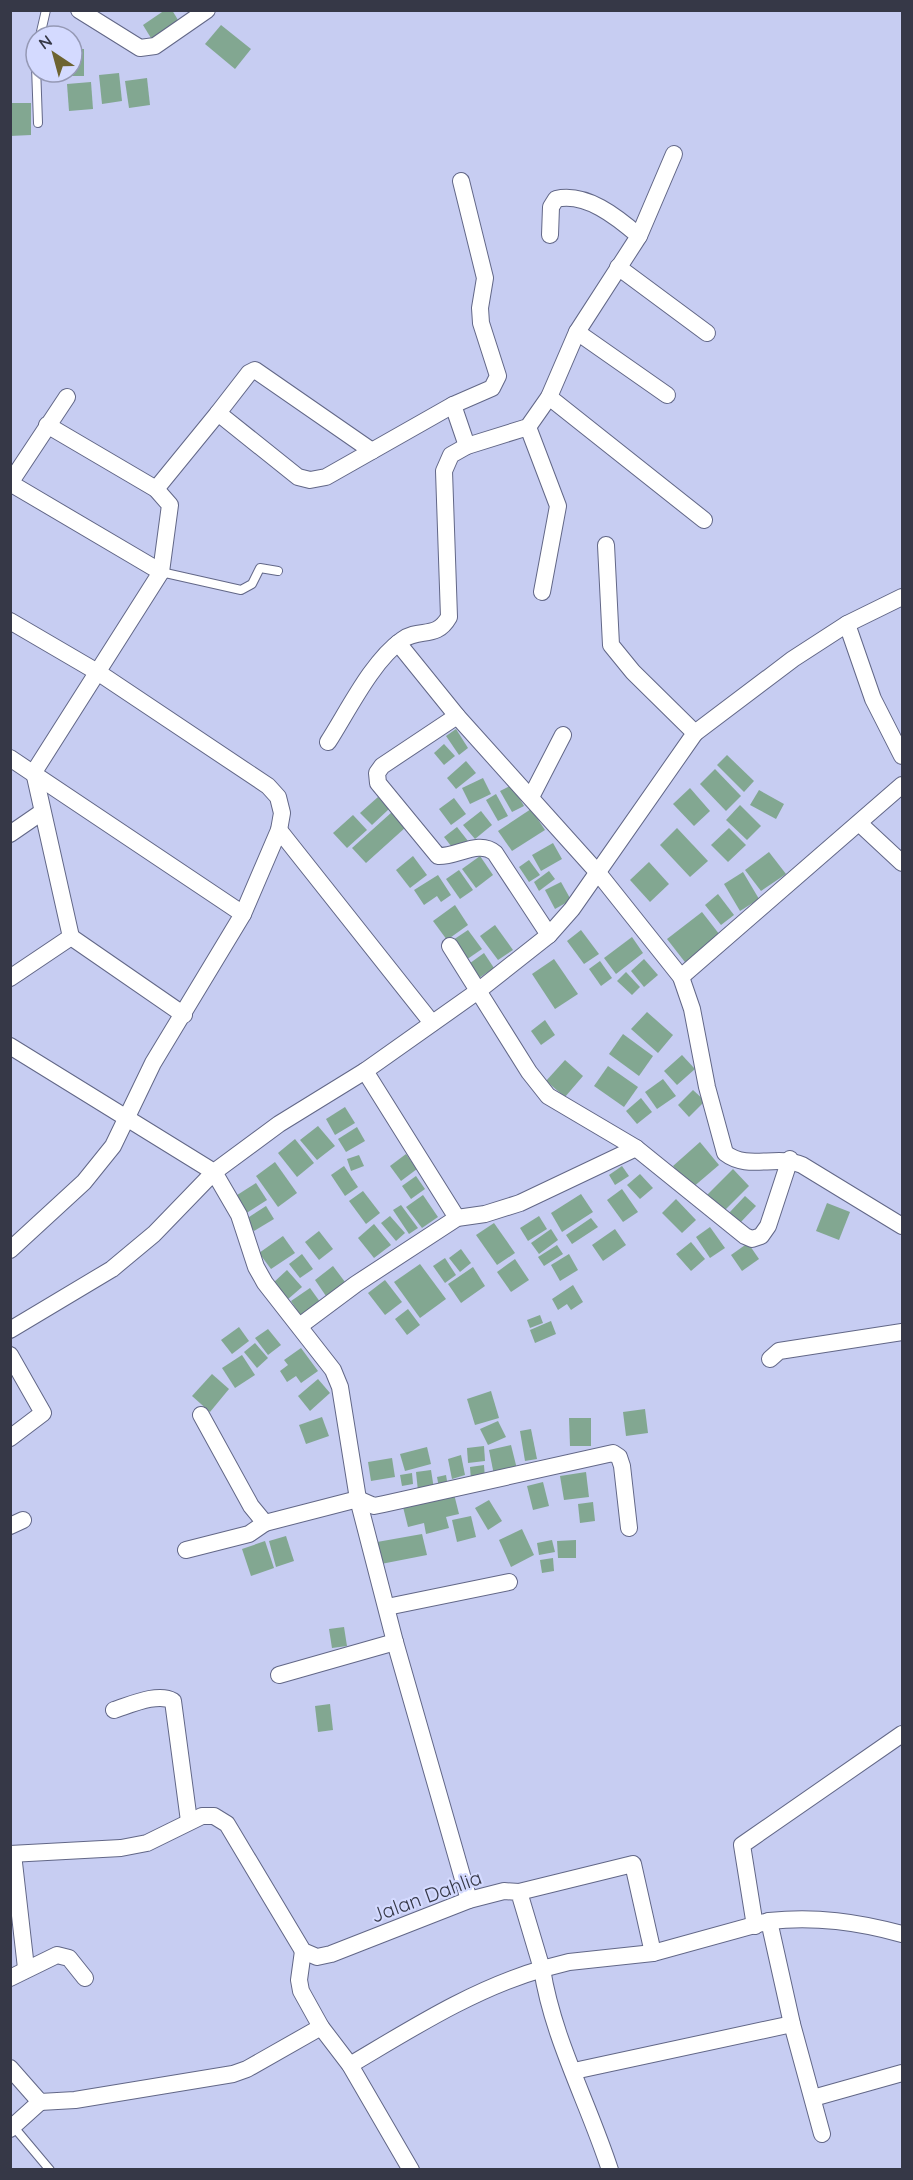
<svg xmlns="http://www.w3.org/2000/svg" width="913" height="2180" viewBox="0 0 913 2180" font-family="Quicksand,sans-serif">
	<rect width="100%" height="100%" fill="#c7cdf2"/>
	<g fill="#82a791">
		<path d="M 165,10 L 172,10 L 181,25 L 154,43 L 143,25 Z"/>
		<path d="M 221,25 L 251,49 L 235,69 L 205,44 Z"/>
		<path d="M 72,49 L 84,49 L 84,76 L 67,76 L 67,72 L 72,72 Z"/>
		<path d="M 119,73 L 122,101 L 102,104 L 99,75 Z"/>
		<path d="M 147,78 L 150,105 L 129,108 L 125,81 Z"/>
		<path d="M 91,82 L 93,109 L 69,111 L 67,84 Z"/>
		<path d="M 10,103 L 31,103 L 31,135 L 10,136 Z"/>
		<path d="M 456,729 L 468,748 L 459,755 L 446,736 Z"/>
		<path d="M 444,744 L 455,756 L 444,765 L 434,753 Z"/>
		<path d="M 727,755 L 754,781 L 744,792 L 717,765 Z"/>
		<path d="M 466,761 L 476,773 L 456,789 L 447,778 Z"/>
		<path d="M 715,769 L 741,796 L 726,811 L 700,784 Z"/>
		<path d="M 483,778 L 491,794 L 470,804 L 462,788 Z"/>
		<path d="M 512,785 L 524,806 L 512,812 L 500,791 Z"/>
		<path d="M 690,788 L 710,811 L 694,826 L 673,804 Z"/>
		<path d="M 759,790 L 784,804 L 776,819 L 750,805 Z"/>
		<path d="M 496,794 L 508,816 L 498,821 L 486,800 Z"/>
		<path d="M 378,797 L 389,809 L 372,825 L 360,813 Z"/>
		<path d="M 454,798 L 466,814 L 451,825 L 439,809 Z"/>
		<path d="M 740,805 L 761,826 L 747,840 L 726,820 Z"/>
		<path d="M 531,809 L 545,830 L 512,851 L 498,831 Z"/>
		<path d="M 481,811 L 492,825 L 475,839 L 463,825 Z"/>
		<path d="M 392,812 L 406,827 L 366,863 L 352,848 Z"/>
		<path d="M 353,815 L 367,830 L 347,848 L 333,833 Z"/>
		<path d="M 457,827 L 468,841 L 455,851 L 444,837 Z"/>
		<path d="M 677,828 L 708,861 L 690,877 L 660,845 Z"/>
		<path d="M 729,828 L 746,845 L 728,862 L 711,845 Z"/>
		<path d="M 553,843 L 562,859 L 541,871 L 532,855 Z"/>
		<path d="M 769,852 L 786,874 L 761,891 L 745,870 Z"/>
		<path d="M 413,856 L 427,875 L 410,888 L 396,870 Z"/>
		<path d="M 480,856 L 493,875 L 476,888 L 462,869 Z"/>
		<path d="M 529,860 L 540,875 L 529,882 L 519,867 Z"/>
		<path d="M 649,862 L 669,884 L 650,902 L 630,880 Z"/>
		<path d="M 459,870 L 473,890 L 460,899 L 446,879 Z"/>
		<path d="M 549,871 L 555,879 L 539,891 L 534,882 Z"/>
		<path d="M 743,872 L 759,899 L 740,911 L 724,884 Z"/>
		<path d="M 438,875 L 451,895 L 441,902 L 437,896 L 424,905 L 414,890 Z"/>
		<path d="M 561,882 L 571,900 L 555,909 L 545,890 Z"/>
		<path d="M 718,894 L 734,915 L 721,925 L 705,905 Z"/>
		<path d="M 455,905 L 468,925 L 447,940 L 433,921 Z"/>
		<path d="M 702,912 L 723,939 L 688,966 L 667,939 Z"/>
		<path d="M 495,925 L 513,950 L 498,960 L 480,936 Z"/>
		<path d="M 468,930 L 482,949 L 466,960 L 453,940 Z"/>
		<path d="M 581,930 L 599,954 L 584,964 L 567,941 Z"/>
		<path d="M 632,937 L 643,953 L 616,974 L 604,958 Z"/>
		<path d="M 484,953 L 494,968 L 476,980 L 466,966 Z"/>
		<path d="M 554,959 L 578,994 L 555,1009 L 532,974 Z"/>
		<path d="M 644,959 L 658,975 L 644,987 L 631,971 Z"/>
		<path d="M 600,961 L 612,978 L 601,986 L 589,969 Z"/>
		<path d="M 626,972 L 640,987 L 632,995 L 617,981 Z"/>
		<path d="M 647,1012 L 673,1035 L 658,1053 L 631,1029 Z"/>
		<path d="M 545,1020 L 555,1035 L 541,1045 L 531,1031 Z"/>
		<path d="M 623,1034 L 653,1056 L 639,1076 L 609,1054 Z"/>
		<path d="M 682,1055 L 695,1069 L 677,1085 L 664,1071 Z"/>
		<path d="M 565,1060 L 583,1076 L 565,1097 L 546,1081 Z"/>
		<path d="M 608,1066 L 638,1087 L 624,1107 L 594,1086 Z"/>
		<path d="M 663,1079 L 676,1096 L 657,1109 L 645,1092 Z"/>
		<path d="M 693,1090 L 705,1101 L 689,1117 L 678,1105 Z"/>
		<path d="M 641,1098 L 652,1112 L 637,1124 L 626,1111 Z"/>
		<path d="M 345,1107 L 355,1123 L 335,1135 L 326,1119 Z"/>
		<path d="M 318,1126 L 335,1146 L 317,1160 L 300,1140 Z"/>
		<path d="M 357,1127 L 365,1141 L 346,1152 L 338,1139 Z"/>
		<path d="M 295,1139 L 314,1163 L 297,1177 L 278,1153 Z"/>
		<path d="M 700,1142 L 719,1165 L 692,1188 L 673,1166 Z"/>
		<path d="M 406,1154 L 417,1169 L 401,1181 L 390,1166 Z"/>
		<path d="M 359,1155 L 364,1166 L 351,1171 L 347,1159 Z"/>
		<path d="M 275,1162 L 297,1193 L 278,1207 L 256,1176 Z"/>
		<path d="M 344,1166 L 358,1187 L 345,1196 L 331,1175 Z"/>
		<path d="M 622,1166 L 629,1176 L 615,1185 L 609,1175 Z"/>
		<path d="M 733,1169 L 749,1186 L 721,1214 L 705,1197 Z"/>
		<path d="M 640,1174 L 653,1188 L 640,1199 L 627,1185 Z"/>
		<path d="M 416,1176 L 425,1189 L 411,1199 L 402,1186 Z"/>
		<path d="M 256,1183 L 267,1200 L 245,1214 L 234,1197 Z"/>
		<path d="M 622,1189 L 638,1212 L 623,1222 L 607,1200 Z"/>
		<path d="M 363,1191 L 380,1213 L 366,1224 L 349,1201 Z"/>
		<path d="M 581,1194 L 593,1212 L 562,1232 L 551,1213 Z"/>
		<path d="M 423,1195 L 438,1217 L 422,1228 L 406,1207 Z"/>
		<path d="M 745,1196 L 756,1206 L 740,1223 L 729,1213 Z"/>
		<path d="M 676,1199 L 696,1220 L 682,1233 L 662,1213 Z"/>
		<path d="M 827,1203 L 850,1212 L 839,1240 L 816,1231 Z"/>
		<path d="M 401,1205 L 418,1228 L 409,1234 L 393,1210 Z"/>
		<path d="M 266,1206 L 274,1219 L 254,1231 L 246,1219 Z"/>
		<path d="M 390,1216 L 405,1233 L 396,1241 L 381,1223 Z"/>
		<path d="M 539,1216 L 547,1229 L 528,1241 L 520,1228 Z"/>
		<path d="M 591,1218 L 598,1227 L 572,1244 L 566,1235 Z"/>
		<path d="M 494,1223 L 515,1253 L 497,1265 L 476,1235 Z"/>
		<path d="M 374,1224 L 391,1245 L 374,1258 L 358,1238 Z"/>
		<path d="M 710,1227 L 725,1248 L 710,1258 L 696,1237 Z"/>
		<path d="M 551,1229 L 558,1240 L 539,1254 L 531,1243 Z"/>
		<path d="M 615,1229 L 626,1245 L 603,1261 L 592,1245 Z"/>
		<path d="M 319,1231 L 333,1249 L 319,1260 L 305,1242 Z"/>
		<path d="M 283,1236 L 295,1253 L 271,1269 L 259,1253 Z"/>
		<path d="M 691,1242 L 705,1259 L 691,1271 L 676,1254 Z"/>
		<path d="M 748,1243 L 759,1259 L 742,1271 L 731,1255 Z"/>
		<path d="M 557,1245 L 563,1254 L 544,1266 L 538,1257 Z"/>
		<path d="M 461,1249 L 471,1263 L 460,1272 L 449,1258 Z"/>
		<path d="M 302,1254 L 313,1269 L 300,1278 L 289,1264 Z"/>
		<path d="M 569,1254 L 578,1270 L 560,1281 L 551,1265 Z"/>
		<path d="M 445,1258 L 456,1275 L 445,1283 L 433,1266 Z"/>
		<path d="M 515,1259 L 529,1280 L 511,1292 L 497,1272 Z"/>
		<path d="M 420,1264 L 446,1299 L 420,1318 L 394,1282 Z"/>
		<path d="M 333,1266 L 345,1282 L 326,1296 L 315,1280 Z"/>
		<path d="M 473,1267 L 485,1286 L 461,1303 L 448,1284 Z"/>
		<path d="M 287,1270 L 302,1287 L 287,1300 L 273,1283 Z"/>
		<path d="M 385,1280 L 402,1302 L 385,1315 L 368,1293 Z"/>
		<path d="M 573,1285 L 583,1302 L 571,1310 L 567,1304 L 558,1310 L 552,1299 Z"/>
		<path d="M 310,1288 L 323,1306 L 303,1319 L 291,1301 Z"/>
		<path d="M 408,1309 L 420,1325 L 407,1335 L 395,1319 Z"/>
		<path d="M 540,1315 L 543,1323 L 530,1328 L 527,1320 Z"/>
		<path d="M 551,1321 L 556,1334 L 535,1343 L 530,1330 Z"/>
		<path d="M 239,1327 L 249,1341 L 232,1354 L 221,1340 Z"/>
		<path d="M 268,1329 L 281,1345 L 268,1355 L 255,1338 Z"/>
		<path d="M 255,1343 L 268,1358 L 257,1368 L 244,1352 Z"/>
		<path d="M 301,1348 L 318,1371 L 301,1383 L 296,1376 L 287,1382 L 280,1371 L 288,1365 L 284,1360 Z"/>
		<path d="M 242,1355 L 255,1375 L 235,1388 L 222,1368 Z"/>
		<path d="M 212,1374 L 229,1389 L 210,1412 L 192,1396 Z"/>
		<path d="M 318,1379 L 330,1393 L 310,1411 L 298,1396 Z"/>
		<path d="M 491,1391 L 499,1418 L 475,1425 L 467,1399 Z"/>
		<path d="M 645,1409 L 648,1433 L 626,1436 L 623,1412 Z"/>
		<path d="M 322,1417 L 329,1436 L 306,1444 L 299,1425 Z"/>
		<path d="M 569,1418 L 591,1418 L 591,1446 L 570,1446 Z"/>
		<path d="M 498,1421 L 506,1437 L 488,1445 L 480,1429 Z"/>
		<path d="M 531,1429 L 537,1459 L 525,1461 L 520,1431 Z"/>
		<path d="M 511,1445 L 517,1469 L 494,1475 L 489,1450 Z"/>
		<path d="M 484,1446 L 485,1461 L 468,1463 L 467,1448 Z"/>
		<path d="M 427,1447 L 431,1464 L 405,1471 L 400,1454 Z"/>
		<path d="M 461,1455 L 465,1475 L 452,1479 L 448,1459 Z"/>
		<path d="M 392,1458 L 395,1477 L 371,1481 L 368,1462 Z"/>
		<path d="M 484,1465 L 485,1479 L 471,1480 L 470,1467 Z"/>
		<path d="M 431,1470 L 434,1489 L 418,1491 L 416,1472 Z"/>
		<path d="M 586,1472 L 589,1497 L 564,1500 L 560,1476 Z"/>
		<path d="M 412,1473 L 413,1484 L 402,1486 L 400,1475 Z"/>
		<path d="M 446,1475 L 448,1487 L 439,1488 L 437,1477 Z"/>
		<path d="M 543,1482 L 549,1506 L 533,1510 L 527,1486 Z"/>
		<path d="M 453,1490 L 459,1514 L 446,1517 L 449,1528 L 426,1534 L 424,1523 L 408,1527 L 402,1503 Z"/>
		<path d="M 489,1500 L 502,1521 L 488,1530 L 475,1508 Z"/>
		<path d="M 593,1502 L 595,1521 L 580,1523 L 578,1504 Z"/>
		<path d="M 471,1516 L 476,1537 L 457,1542 L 452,1520 Z"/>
		<path d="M 522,1529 L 534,1555 L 511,1567 L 499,1540 Z"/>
		<path d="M 422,1534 L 427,1555 L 381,1564 L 377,1542 Z"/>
		<path d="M 286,1536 L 294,1561 L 276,1567 L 269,1541 Z"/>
		<path d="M 552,1540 L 555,1552 L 539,1555 L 537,1543 Z"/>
		<path d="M 576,1540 L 576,1558 L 558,1558 L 557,1541 Z"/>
		<path d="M 265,1541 L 274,1568 L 251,1576 L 242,1549 Z"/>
		<path d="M 553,1558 L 554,1571 L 542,1573 L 540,1560 Z"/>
		<path d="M 344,1627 L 347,1646 L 332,1648 L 329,1629 Z"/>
		<path d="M 330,1704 L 333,1730 L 318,1732 L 315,1706 Z"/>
	</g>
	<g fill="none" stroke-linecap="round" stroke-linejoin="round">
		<defs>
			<g id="lane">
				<path d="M 40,36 L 46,10"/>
				<path d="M 36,66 L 38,123"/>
				<path d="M 161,572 L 241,590 L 252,584 L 260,568 L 278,571"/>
				<path d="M 13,2126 L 50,2170"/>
			</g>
			<g id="street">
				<path d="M 79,10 L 140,48 L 155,46 L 207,10"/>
				<path d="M 461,181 L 485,278 L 480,308 L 481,323 L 498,376 L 492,388 L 453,405 L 467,446"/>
				<path d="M 639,236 L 674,154"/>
				<path d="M 618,267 L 707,333"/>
				<path d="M 577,332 L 667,395"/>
				<path d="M 549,397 L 704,520"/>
				<path d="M 218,413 L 249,373 L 255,370 L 372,451"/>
				<path d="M 47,425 L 156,489 L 170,505 L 161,572"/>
				<path d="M 528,427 L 558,506 L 542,592"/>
				<path d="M 10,483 L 161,572 L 34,772 L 71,937 L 10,978"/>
				<path d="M 10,483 L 67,397"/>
				<path d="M 156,489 L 218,413 L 298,477 L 310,480 L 326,477 L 453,405"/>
				<path d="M 10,621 L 99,673 L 268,786 L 278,797 L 282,813 L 279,830 L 243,914 L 153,1063 L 113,1146 L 84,1182 L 10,1250"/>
				<path d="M 847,624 L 873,699 L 902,756"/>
				<path d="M 398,643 L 457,716 L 599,874 L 681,977 L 692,1009 L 707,1087 L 725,1153 C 748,1171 776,1154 802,1165 L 902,1226"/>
				<path d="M 457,716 L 382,766 L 377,773 L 378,783 L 438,856 C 457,857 479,839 495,853 L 549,935"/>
				<path d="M 695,733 L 793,659 L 847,624 L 902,597"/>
				<path d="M 328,742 C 348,711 372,661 402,640 C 420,627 436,640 449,617 L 444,471 L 451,455 L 467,446 L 528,427 L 549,397 L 577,332 L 639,236 C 617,217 586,192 556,199 L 551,207 L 550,235"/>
				<path d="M 10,758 L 243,914"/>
				<path d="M 531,797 L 563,735"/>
				<path d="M 859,823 L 902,863"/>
				<path d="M 279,830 L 432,1023"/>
				<path d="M 10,834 L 42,812"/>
				<path d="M 71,937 L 184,1015"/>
				<path d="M 450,946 L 529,1072 L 548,1096 L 636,1148 L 745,1236 L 752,1239 L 761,1236 L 768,1226 L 790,1159"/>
				<path d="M 681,977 L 902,785"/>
				<path d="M 10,1046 L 214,1172 L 279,1124 L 365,1071 L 478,991 L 549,935 L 572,909 L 695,733 L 633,672 L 611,645 L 606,545"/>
				<path d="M 365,1071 L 457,1218"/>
				<path d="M 301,1325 L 356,1284 L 457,1218 L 485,1214 L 520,1203 L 636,1148"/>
				<path d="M 10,1330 L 112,1269 L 154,1234 L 214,1172 L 239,1215 L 256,1267 L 265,1283 L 333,1370 L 340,1387 L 358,1499 L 395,1642 L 469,1900"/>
				<path d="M 10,1355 L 43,1413 L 10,1438"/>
				<path d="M 770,1359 L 779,1351 L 902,1332"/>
				<path d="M 201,1415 L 251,1506 L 265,1523 L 358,1499 L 374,1506 L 384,1504 L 613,1453 L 619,1457 L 622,1466 L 629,1528"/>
				<path d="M 10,1526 L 23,1520"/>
				<path d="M 186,1550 L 249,1534 L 265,1523"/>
				<path d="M 387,1607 L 509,1582"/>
				<path d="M 279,1675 L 395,1642"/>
				<path d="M 114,1710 C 130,1705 158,1692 173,1701 L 189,1821"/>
				<path d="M 10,1854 L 121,1848 L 147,1843 L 202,1816 L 214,1816 L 227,1824 L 303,1951 L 317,1957 L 331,1954 L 469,1900 L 504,1891 L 519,1892 L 542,1969 L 569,1962 L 653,1953 L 769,1921 L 792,2024 L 822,2134"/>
				<path d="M 13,1854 L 26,1968"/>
				<path d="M 519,1892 L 633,1864 L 653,1953"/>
				<path d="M 769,1921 C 816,1916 858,1922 902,1934"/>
				<path d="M 755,1926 L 742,1845 L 902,1734"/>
				<path d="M 303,1951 L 299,1980 L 301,1991 L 321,2027 L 350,2065 L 411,2170"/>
				<path d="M 10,1978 L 57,1955 L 69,1958 L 85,1978"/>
				<path d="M 350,2065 C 411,2029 473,1989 542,1969 C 553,2039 588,2102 610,2170"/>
				<path d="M 10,2068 L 40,2102 L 75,2100 L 233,2074 L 247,2069 L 321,2027"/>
				<path d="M 574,2071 L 792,2024"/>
				<path d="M 813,2098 L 902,2073"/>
				<path d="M 10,2129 L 40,2102"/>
			</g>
		</defs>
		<use href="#lane" stroke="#626787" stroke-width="10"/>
		<use href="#street" stroke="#626787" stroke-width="18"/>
		<use href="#lane" stroke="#fff" stroke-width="8"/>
		<use href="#street" stroke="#fff" stroke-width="16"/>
	</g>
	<g text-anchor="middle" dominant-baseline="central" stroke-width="4.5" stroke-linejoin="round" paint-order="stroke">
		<g font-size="20" fill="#363847" stroke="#d4daff">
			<text transform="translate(426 1896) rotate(-20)">Jalan Dahlia</text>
		</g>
	</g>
	<rect width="913" height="2180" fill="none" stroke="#363847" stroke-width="24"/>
	<g transform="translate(54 54) rotate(324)"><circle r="28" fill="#d4daff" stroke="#9599b5" stroke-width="1.5"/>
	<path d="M0-4.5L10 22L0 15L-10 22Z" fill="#6d6330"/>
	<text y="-9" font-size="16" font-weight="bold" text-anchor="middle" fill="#363847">N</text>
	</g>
</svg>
